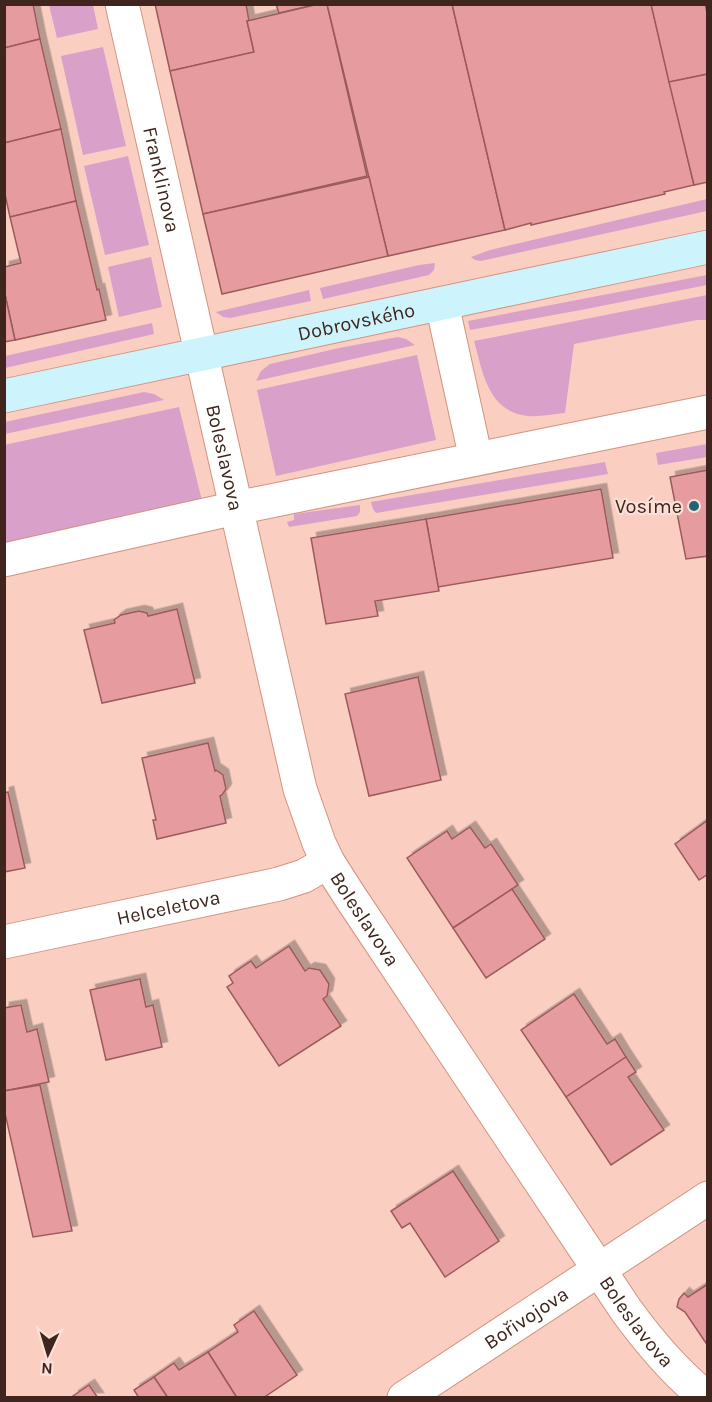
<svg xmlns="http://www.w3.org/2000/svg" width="712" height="1402" viewBox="0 0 712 1402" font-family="Karla,sans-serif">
	<defs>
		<filter id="shadow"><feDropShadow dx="5.5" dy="-5.5" stdDeviation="0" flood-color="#0004"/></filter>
	</defs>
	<rect width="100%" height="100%" fill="#facfc2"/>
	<g fill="#d9a0c9">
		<path d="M 49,5 L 93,5 L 98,29 L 57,38 Z"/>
		<path d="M 103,47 L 126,146 L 83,155 L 61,56 Z"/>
		<path d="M 128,156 L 149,245 L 105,255 L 84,166 Z"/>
		<path d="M 707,199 L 707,211 L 481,261 L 475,260 L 471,257 L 490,250 Z"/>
		<path d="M 151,257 L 162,307 L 119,317 L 108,267 Z"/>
		<path d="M 435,263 L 434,270 L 429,275 L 323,299 L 320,288 L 419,265 Z"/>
		<path d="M 707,275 L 707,285 L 581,310 L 470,330 L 468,321 Z"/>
		<path d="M 309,290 L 311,301 L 230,318 L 223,317 L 216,312 Z"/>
		<path d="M 707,295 L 707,320 L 697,320 L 574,344 L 565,413 C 553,414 540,417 527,416 C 488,411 483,373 474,341 Z"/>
		<path d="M 152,323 L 154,334 L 5,368 L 5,356 Z"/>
		<path d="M 398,337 L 406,339 L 415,345 L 256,381 L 261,371 L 270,364 L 339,348 Z"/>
		<path d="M 417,355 L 436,440 L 276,476 L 257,390 Z"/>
		<path d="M 144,392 L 154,394 L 164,400 L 5,434 L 5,422 Z"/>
		<path d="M 179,407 L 202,501 L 5,545 L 4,445 Z"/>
		<path d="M 707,444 L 707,457 L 658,465 L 656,453 Z"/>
		<path d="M 605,462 L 608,474 L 376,513 L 373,509 L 371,502 Z"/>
		<path d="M 360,505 L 360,512 L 357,516 L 289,527 L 287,522 L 294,520 L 294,514 Z"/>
	</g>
	<g fill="#e69c9f" stroke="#9c5a5e" stroke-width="1.5" filter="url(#shadow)">
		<path d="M 4,4 L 33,4 L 40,39 L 4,48 Z"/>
		<path d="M 155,4 L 246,4 L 249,21 L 247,21 L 254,52 L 170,71 Z"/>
		<path d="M 276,4 L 318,4 L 279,13 Z"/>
		<path d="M 319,4 L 327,4 L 367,176 L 203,214 L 170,71 L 254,52 L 247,21 Z"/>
		<path d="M 327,4 L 452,4 L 505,230 L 388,256 Z"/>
		<path d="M 452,4 L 651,4 L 694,185 L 664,192 L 665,194 L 531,225 L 531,223 L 505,230 Z"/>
		<path d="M 651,4 L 705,4 L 708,17 L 708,74 L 669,82 Z"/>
		<path d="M 40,39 L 61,129 L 4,143 L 4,48 Z"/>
		<path d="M 708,74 L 708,182 L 694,185 L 669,82 Z"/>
		<path d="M 61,129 L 76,201 L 10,217 L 4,190 L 4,143 Z"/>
		<path d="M 369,177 L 388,256 L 222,294 L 203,214 Z"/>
		<path d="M 76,201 L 97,290 L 99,289 L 106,320 L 15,340 L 4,290 L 4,267 L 21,263 L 10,217 Z"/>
		<path d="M 4,290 L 15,340 L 4,342 Z"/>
		<path d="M 708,470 L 708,556 L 686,559 L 670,477 Z"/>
		<path d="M 601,489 L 613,558 L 438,587 L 426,519 Z"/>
		<path d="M 426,519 L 439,591 L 375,601 L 378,616 L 326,624 L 311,538 Z"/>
		<path d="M 177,609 L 195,683 L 102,703 L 84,630 L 115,623 L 114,620 L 121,615 L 139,611 L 147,613 L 148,616 Z"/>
		<path d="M 418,677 L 441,780 L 369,796 L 345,694 Z"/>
		<path d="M 208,743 L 215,771 L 216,770 L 223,775 L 226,789 L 222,795 L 220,796 L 226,823 L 157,839 L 153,820 L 156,820 L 142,758 Z"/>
		<path d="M 8,792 L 25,868 L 4,872 L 4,793 Z"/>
		<path d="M 708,820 L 708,874 L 699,880 L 675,844 Z"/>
		<path d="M 470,827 L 485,848 L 491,844 L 518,885 L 453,928 L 407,858 L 447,831 L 452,839 Z"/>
		<path d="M 512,889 L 545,939 L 486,978 L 453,928 Z"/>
		<path d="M 289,946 L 305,971 L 309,968 L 320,970 L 329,984 L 327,996 L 323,999 L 341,1026 L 279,1066 L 227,987 L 233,983 L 229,976 L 251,961 L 256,968 Z"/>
		<path d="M 140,979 L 146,1007 L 153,1005 L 162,1047 L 106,1060 L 90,990 Z"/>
		<path d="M 574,994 L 607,1044 L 615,1039 L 626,1057 L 566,1097 L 521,1030 Z"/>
		<path d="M 21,1005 L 27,1032 L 37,1029 L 49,1082 L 4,1091 L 4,1008 Z"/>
		<path d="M 626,1057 L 636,1072 L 628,1077 L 664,1130 L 611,1165 L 566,1097 Z"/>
		<path d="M 40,1085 L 72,1231 L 33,1237 L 4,1109 L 4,1091 Z"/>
		<path d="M 453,1171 L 499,1241 L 445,1277 L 410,1223 L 402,1228 L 391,1211 Z"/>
		<path d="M 708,1284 L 708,1346 L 685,1312 L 677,1307 L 679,1299 L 684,1293 L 688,1297 Z"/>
		<path d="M 254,1311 L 297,1375 L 263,1398 L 237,1398 L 208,1352 L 238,1332 L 234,1325 Z"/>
		<path d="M 208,1352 L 237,1398 L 168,1398 L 154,1377 L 174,1363 L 179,1370 Z"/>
		<path d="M 154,1377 L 168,1398 L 139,1398 L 134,1390 Z"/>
		<path d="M 89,1385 L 98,1398 L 74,1398 L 73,1396 Z"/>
	</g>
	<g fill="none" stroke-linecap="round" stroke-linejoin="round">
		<defs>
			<g id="street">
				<path id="s1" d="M 122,4 L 300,789 L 319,843 L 328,862 L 349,895 L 626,1310 C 650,1343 675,1373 707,1398"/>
				<path d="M 442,304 L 476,459"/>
				<path d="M 4,560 L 236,508 L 708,412"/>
				<path id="s2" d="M 4,942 L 279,884 L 304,876 L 328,862"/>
				<path id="s3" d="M 404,1398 L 708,1198"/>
			</g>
			<g id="secondary">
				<path id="s4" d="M 4,396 L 708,247"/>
			</g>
		</defs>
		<use href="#street" stroke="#d4917e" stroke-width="35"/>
		<use href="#secondary" stroke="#d4917e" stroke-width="35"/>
		<use href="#street" stroke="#fff" stroke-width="33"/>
		<use href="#secondary" stroke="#cdf3fc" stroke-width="33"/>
	</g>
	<circle fill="#1f6575" stroke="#fde0d7" stroke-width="2" cx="694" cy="506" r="6"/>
	<g text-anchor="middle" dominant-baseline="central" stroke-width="4.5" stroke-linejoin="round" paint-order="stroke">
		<g font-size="20" fill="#40251e" stroke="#fde0d7">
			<text stroke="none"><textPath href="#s1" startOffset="180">Franklinova</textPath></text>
			<text stroke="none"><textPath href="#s4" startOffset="360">Dobrovského</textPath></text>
			<text stroke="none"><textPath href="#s1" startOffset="465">Boleslavova</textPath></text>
			<text stroke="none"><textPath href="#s2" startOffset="168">Helceletova</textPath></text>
			<text stroke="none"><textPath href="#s1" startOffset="951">Boleslavova</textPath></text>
			<text stroke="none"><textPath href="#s3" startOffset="146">Bořivojova</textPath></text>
			<text stroke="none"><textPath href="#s1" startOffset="1437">Boleslavova</textPath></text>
		</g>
		<g font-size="20" fill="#40251e" stroke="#fde0d7" text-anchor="end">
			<text x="682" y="506">Vosíme</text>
		</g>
	</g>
	<rect width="712" height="1402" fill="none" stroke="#40251e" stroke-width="12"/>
	<g transform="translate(48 1354) rotate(184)" stroke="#fde0d7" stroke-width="4.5" paint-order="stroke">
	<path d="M0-4.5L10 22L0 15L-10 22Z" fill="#40251e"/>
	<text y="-9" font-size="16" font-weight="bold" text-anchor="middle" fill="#40251e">N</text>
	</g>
</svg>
